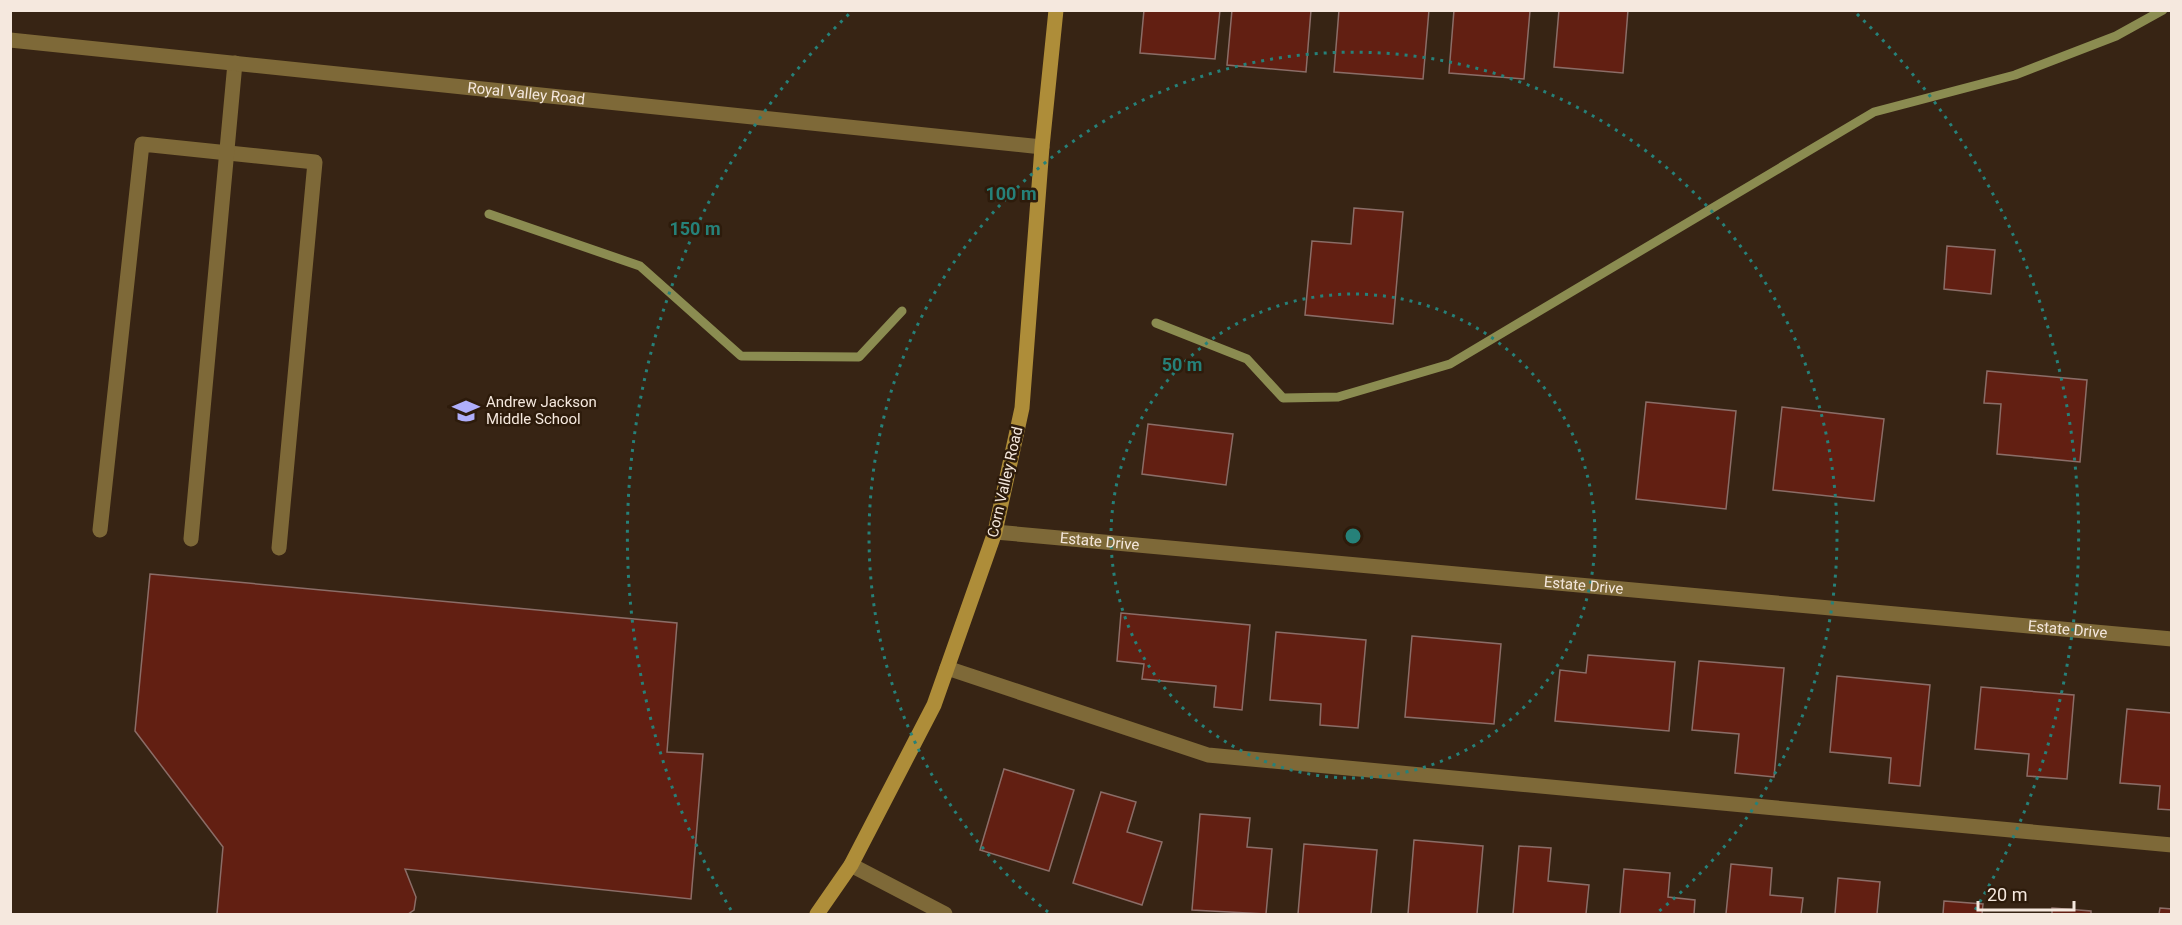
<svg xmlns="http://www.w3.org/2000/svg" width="2182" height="925" viewBox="0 0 2182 925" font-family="Roboto,sans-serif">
	<rect width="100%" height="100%" fill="#372414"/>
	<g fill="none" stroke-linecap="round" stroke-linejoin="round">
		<g stroke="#8b8c51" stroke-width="9">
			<path d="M 489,214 L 640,266 L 741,356 L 859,357 L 902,311"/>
			<path d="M 1156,323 L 1247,359 L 1283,398 L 1338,397 L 1450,364 L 1874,112 L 2015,75 L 2116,36 L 2163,10"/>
		</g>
	</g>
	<g fill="#621f12" stroke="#8b6d67" stroke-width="1.5">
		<path d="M 1144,10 L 1220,10 L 1215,59 L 1140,53 Z"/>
		<path d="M 1232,10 L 1311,10 L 1306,72 L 1227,65 Z"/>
		<path d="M 1339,10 L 1429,10 L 1423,79 L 1334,72 Z"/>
		<path d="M 1454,10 L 1530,11 L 1524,79 L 1449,73 Z"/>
		<path d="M 1559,10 L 1628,10 L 1623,73 L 1554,67 Z"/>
		<path d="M 1354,208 L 1403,212 L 1393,324 L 1305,315 L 1312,241 L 1351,244 Z"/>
		<path d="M 1947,246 L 1995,250 L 1991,294 L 1944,289 Z"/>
		<path d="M 1987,371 L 2087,380 L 2080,462 L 1997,454 L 2001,404 L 1984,403 Z"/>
		<path d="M 1646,402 L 1736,411 L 1726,509 L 1636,499 Z"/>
		<path d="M 1782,407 L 1884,419 L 1874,501 L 1773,490 Z"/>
		<path d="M 1148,424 L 1233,434 L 1226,485 L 1142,474 Z"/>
		<path d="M 150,574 L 677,623 L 667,752 L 703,754 L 691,899 L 405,869 L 416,897 L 414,910 L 408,914 L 217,914 L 223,847 L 135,731 Z"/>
		<path d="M 1121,613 L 1250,625 L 1242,710 L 1214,707 L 1216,686 L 1142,679 L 1144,664 L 1117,661 Z"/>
		<path d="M 1276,632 L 1366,640 L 1358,728 L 1320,725 L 1321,704 L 1270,700 Z"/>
		<path d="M 1412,636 L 1501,644 L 1494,724 L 1405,717 Z"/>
		<path d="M 1588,655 L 1675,662 L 1669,731 L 1555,721 L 1560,670 L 1586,673 Z"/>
		<path d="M 1699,661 L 1784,668 L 1774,777 L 1735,773 L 1739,734 L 1692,730 Z"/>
		<path d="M 1837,676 L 1930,685 L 1920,786 L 1889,783 L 1891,758 L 1830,752 Z"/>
		<path d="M 1981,687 L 2074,695 L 2067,779 L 2027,776 L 2029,754 L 1975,749 Z"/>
		<path d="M 2127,709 L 2172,713 L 2172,810 L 2158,809 L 2160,786 L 2120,783 Z"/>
		<path d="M 1004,769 L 1074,790 L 1049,871 L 980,850 Z"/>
		<path d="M 1101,792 L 1136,802 L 1127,832 L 1162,842 L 1142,905 L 1073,883 Z"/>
		<path d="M 1200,814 L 1250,818 L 1247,847 L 1272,849 L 1266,914 L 1192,910 Z"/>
		<path d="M 1414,840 L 1483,846 L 1477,914 L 1408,914 Z"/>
		<path d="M 1304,844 L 1377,850 L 1371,914 L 1298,914 Z"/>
		<path d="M 1519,846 L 1551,848 L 1548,881 L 1589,885 L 1586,914 L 1513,914 Z"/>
		<path d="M 1731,864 L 1772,868 L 1770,895 L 1803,898 L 1801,914 L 1726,914 Z"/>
		<path d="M 1624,869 L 1670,873 L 1668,897 L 1695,900 L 1694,914 L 1620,914 Z"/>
		<path d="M 1838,878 L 1880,882 L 1877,914 L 1835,914 Z"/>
		<path d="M 1944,901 L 1983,904 L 1982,914 L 1943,914 Z"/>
		<path d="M 2052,908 L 2091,911 L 2091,914 L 2052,914 Z"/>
		<path d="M 2160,908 L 2172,909 L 2172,914 L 2159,914 Z"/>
	</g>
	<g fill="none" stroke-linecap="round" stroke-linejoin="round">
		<g stroke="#7e6938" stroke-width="15">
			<path d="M 100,530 L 142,144 L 315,162 L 279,548"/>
			<path d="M 191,539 L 235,63"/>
			<path d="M 947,668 L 1208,755 L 2172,845"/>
		</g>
		<g stroke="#7e6938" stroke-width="15">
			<path id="s1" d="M 10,40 L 1042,147"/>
			<path id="s2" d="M 995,532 L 2172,639"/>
			<path d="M 851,865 L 945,914"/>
		</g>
		<path stroke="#ae8d39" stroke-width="15" d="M 817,914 L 851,865 L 934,705 L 995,532 L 1022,408 L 1042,147 L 1056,10"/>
	</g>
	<g fill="none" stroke="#268179" stroke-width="3" stroke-dasharray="3 6">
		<circle cx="1353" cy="536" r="242"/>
		<path d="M1048 912A484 484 0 1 1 1658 912"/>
		<path d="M731 910A726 726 0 0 1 849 14M1857 14A726 726 0 0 1 1975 910"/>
	</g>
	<defs>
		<symbol id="school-bare" viewBox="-9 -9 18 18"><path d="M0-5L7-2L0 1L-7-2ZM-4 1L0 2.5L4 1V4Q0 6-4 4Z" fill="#afaefa" stroke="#2d1b0b" stroke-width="2.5" paint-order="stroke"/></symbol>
	</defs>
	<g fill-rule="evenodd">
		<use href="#school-bare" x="447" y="392" width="38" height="38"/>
	</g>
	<g text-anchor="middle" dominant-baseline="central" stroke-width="5" stroke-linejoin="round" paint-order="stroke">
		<g font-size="15" fill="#f5e8de" stroke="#2d1b0b">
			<text stroke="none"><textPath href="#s1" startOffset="519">Royal Valley Road</textPath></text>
			<text transform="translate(1005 482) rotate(-77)">Corn Valley Road</text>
			<text stroke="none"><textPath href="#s2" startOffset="105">Estate Drive</textPath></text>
			<text stroke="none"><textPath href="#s2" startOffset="591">Estate Drive</textPath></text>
			<text stroke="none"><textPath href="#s2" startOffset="1077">Estate Drive</textPath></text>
		</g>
		<g font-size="15" fill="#f5e8de" stroke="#2d1b0b" text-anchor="start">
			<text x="486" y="402">Andrew Jackson<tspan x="486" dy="17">Middle School</tspan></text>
		</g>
	</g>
	<circle cx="1353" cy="536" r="9" fill="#268179" stroke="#2d1b0b" stroke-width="3"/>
	<g font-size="18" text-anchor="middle" font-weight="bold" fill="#268179" stroke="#2d1b0b" stroke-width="5" stroke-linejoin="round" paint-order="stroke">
		<text x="1011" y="200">100 m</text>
		<text x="695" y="235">150 m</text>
		<text x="1182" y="371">50 m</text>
	</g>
	<rect width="2182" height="925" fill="none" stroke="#f5e8de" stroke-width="24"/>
	<path d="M1978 901v9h96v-9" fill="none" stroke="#f5e8de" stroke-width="3"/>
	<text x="1987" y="901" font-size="18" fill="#f5e8de" stroke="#2d1b0b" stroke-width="4.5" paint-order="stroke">20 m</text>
</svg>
